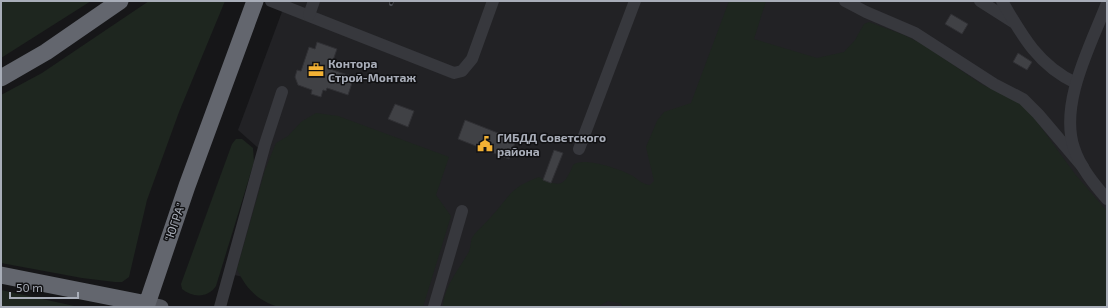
<svg xmlns="http://www.w3.org/2000/svg" width="1108" height="308" viewBox="0 0 1108 308" font-family="'Exo 2',sans-serif">
	<rect width="100%" height="100%" fill="#161618"/>
	<path fill="#222225" d="M 286,1 L 1107,1 L 1107,307 L 394,307 L 234,275 L 264,153 L 238,130 Z"/>
	<g fill="#1e261f">
		<path d="M 1,1 L 91,1 L 1,58 Z"/>
		<path d="M 149,1 L 225,1 L 179,112 L 147,200 L 129,277 L 122,282 L 115,282 L 82,278 L 1,263 L 1,95 L 42,73 Z"/>
		<path d="M 729,1 L 766,1 L 754,39 L 817,58 L 844,52 L 855,40 L 864,24 L 869,22 L 904,35 L 924,45 L 981,84 L 1017,101 L 1030,112 L 1075,174 L 1107,211 L 1107,307 L 623,307 L 620,303 L 608,301 L 597,307 L 443,307 C 444,287 457,272 467,255 C 471,250 470,243 472,238 C 477,230 485,224 491,217 C 511,195 508,189 539,177 C 559,187 564,188 573,165 C 582,156 620,169 631,175 C 638,179 641,184 650,185 L 654,181 L 646,147 L 657,121 L 664,112 L 691,103 Z"/>
		<path d="M 316,113 L 338,116 L 449,157 L 436,195 L 451,216 L 423,307 L 279,307 C 258,301 246,289 237,269 L 265,170 L 273,150 L 276,143 L 288,136 L 301,122 Z"/>
		<path d="M 236,139 L 242,139 L 253,148 L 254,162 L 216,286 C 208,298 193,298 182,289 L 181,284 L 232,144 Z"/>
		<path d="M 1,290 L 79,307 L 1,307 Z"/>
	</g>
	<g fill="#404145" stroke="#303034">
		<path d="M 951,14 L 968,24 L 962,34 L 945,24 Z"/>
		<path d="M 317,42 L 337,49 L 330,69 L 354,77 L 348,95 L 327,88 L 326,91 L 323,90 L 321,97 L 311,94 L 312,90 L 298,85 L 295,77 L 297,70 L 301,71 L 309,47 L 315,49 Z"/>
		<path d="M 1018,53 L 1032,62 L 1027,70 L 1013,62 Z"/>
		<path d="M 395,104 L 414,111 L 408,127 L 388,119 Z"/>
		<path d="M 465,120 L 516,140 L 509,159 L 458,139 Z"/>
		<path d="M 554,150 L 563,153 L 551,183 L 543,180 Z"/>
	</g>
	<g fill="none" stroke-linecap="round" stroke-linejoin="round">
		<g stroke="#37383d" stroke-width="12">
			<path d="M 271,1 L 454,73 L 462,71 L 472,59 L 493,1"/>
			<path d="M 845,1 L 866,12 L 915,33 L 994,84 L 1023,99 L 1038,114 L 1083,167"/>
			<path d="M 980,1 L 1013,22"/>
			<path d="M 1002,1 C 1022,36 1039,66 1076,83"/>
			<path d="M 1107,3 C 1091,45 1059,103 1074,148 C 1080,167 1094,184 1107,199"/>
			<path d="M 309,15 L 314,1"/>
			<path d="M 579,149 L 635,1"/>
			<path d="M 220,307 L 265,144 L 282,92"/>
			<path d="M 434,307 L 462,211"/>
		</g>
		<path stroke="#53555c" stroke-width="15" d="M 147,304 L 161,307"/>
		<g stroke="#63666e" stroke-width="17">
			<path d="M 1,78 L 46,52 L 120,1"/>
			<path d="M 1,275 L 147,304 L 187,186 L 255,1"/>
		</g>
		<defs>
			<path id="rail" d="M 391,4 L 392,1"/>
		</defs>
		<use href="#rail" stroke="#4a4c52" stroke-width="4"/>
		<use href="#rail" stroke="#111113" stroke-width="2.5" stroke-dasharray="8" stroke-linecap="butt"/>
	</g>
	<defs>
		<symbol id="office-bare" viewBox="-9 -9 18 18"><path d="M-6-3h4V-5.5h4V-3h4V5H-6ZM-1-4.5V-3h2v-1.5ZM-6 0V1H6V0Z" fill="#f2b134" stroke="#111113" stroke-width="2.5" paint-order="stroke"/></symbol>
		<symbol id="civic-bare" viewBox="-9 -9 18 18"><path d="M-.6-6.5H3V-4.5H.6V-3L4-1V1h2V6H-6V1h2V-1L-.6-3ZM-1.2 2.5V6h2.4V2.5Z" fill="#f2b134" stroke="#111113" stroke-width="2.5" paint-order="stroke"/></symbol>
	</defs>
	<g fill-rule="evenodd">
		<use href="#office-bare" x="305" y="59" width="22" height="22"/>
		<use href="#civic-bare" x="474" y="133" width="22" height="22"/>
	</g>
	<g text-anchor="middle" dominant-baseline="central" stroke-width="3" stroke-linejoin="round" paint-order="stroke">
		<g font-size="12" font-weight="bold" fill="#a8adb8" stroke="#111113" text-anchor="start">
			<text x="328" y="63">Контора<tspan x="328" dy="14">Строй-Монтаж</tspan></text>
			<text x="497" y="137">ГИБДД Советского<tspan x="497" dy="14">района</tspan></text>
		</g>
		<g font-size="12" fill="#a8adb8" stroke="#111113">
			<text transform="translate(174 222) rotate(-71)">"ЮГРА"</text>
		</g>
	</g>
	<rect width="1108" height="308" fill="none" stroke="#a8adb8" stroke-width="4"/>
	<path d="M10 292v6h68v-6" fill="none" stroke="#a8adb8" stroke-width="2"/>
	<text x="16" y="292" font-size="12" fill="#a8adb8" stroke="#111113" stroke-width="3" paint-order="stroke">50 m</text>
</svg>
